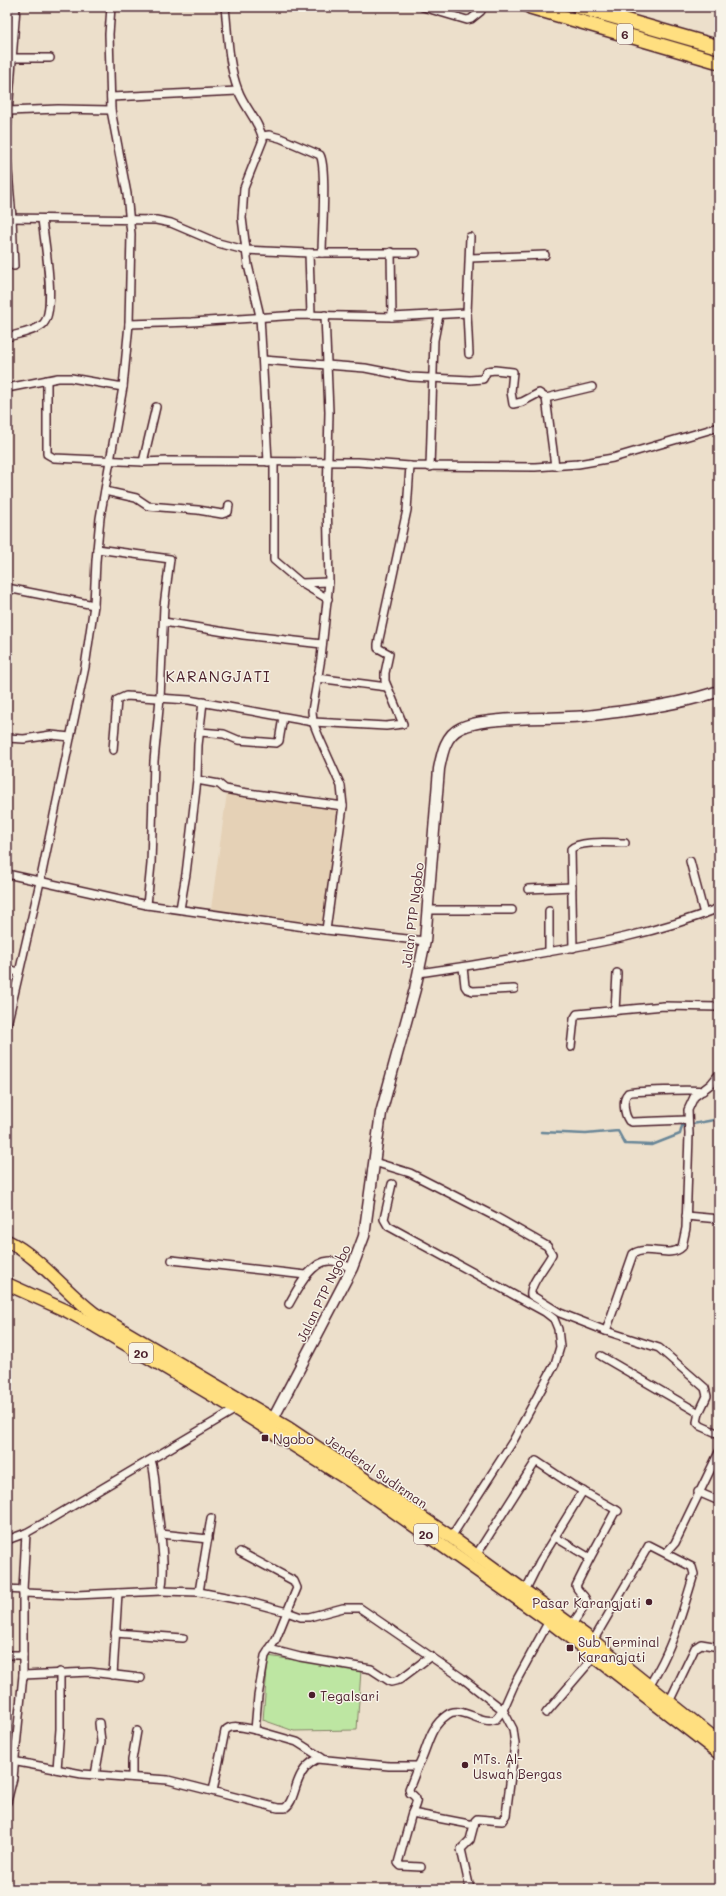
<svg xmlns="http://www.w3.org/2000/svg" width="726" height="1896" viewBox="0 0 726 1896" font-family="Mali,sans-serif">
	<rect width="100%" height="100%" fill="#ecdfcb"/>
	<filter id="ink" filterUnits="userSpaceOnUse"><feTurbulence type="fractalNoise" baseFrequency=".025" numOctaves="2"/><feDisplacementMap in="SourceGraphic" scale="8" xChannelSelector="R" yChannelSelector="G"/><feConvolveMatrix kernelMatrix="1 2 1 2 8 2 1 2 1" color-interpolation-filters="sRGB"/></filter>
	<g filter="url(#ink)">
		<path fill="#e5d1b6" d="M 227,793 L 341,807 L 324,925 L 211,909 Z"/>
		<path fill="#bde6a2" stroke="#848266" d="M 268,1656 L 361,1670 L 357,1730 L 294,1731 L 263,1720 Z"/>
		<g fill="none" stroke-linecap="round" stroke-linejoin="round">
			<path stroke="#6b8798" stroke-width="2.5" d="M 541,1132 L 586,1134 L 618,1131 L 625,1144 L 652,1145 L 680,1134 L 682,1126 L 719,1119"/>
			<defs>
				<g id="minor">
					<path d="M 225,7 C 228,34 228,64 238,90 C 244,107 260,122 263,140 L 244,188 L 242,218 L 248,265 L 260,316 L 268,462"/>
					<path d="M 423,7 L 467,20 L 471,19 L 481,11"/>
					<path d="M 13,58 L 50,58"/>
					<path d="M 111,97 L 238,91"/>
					<path d="M 8,111 L 58,109 L 111,110"/>
					<path d="M 7,127 L 16,7"/>
					<path d="M 262,136 L 269,135 L 280,138 L 320,155 C 327,167 322,234 322,253"/>
					<path d="M 7,160 L 12,218 L 14,266"/>
					<path d="M 7,218 L 156,220 L 171,223 L 218,243 L 245,250 L 309,253 L 416,253"/>
					<path d="M 391,252 L 392,317"/>
					<path d="M 309,253 L 311,315"/>
					<path d="M 470,258 L 545,255"/>
					<path d="M 467,313 L 469,354"/>
					<path d="M 325,315 L 329,412 L 327,500 L 329,582 L 321,658 L 312,711 L 313,722 L 319,737 L 341,786 L 343,806 L 326,930"/>
					<path d="M 129,324 L 192,322 L 299,315 L 392,317 L 467,313 L 470,237"/>
					<path d="M 7,337 C 18,334 33,332 42,325 C 58,313 44,239 42,219"/>
					<path d="M 263,360 L 365,368 L 411,377 L 470,380 L 483,379 L 487,371 L 495,370 L 513,372 L 511,392 L 513,404 L 522,402 L 539,393 L 546,398 L 555,466"/>
					<path d="M 47,380 L 47,454 L 54,458 L 143,462 L 168,461 L 358,462 L 410,466 L 535,467 L 578,464 L 613,458 L 719,427"/>
					<path d="M 7,388 L 58,378 L 71,378 L 123,387"/>
					<path d="M 546,398 L 592,387"/>
					<path d="M 143,462 L 156,407"/>
					<path d="M 274,462 L 274,560 L 301,583 L 328,599"/>
					<path d="M 430,467 L 434,340 L 439,315"/>
					<path d="M 105,491 L 136,498 L 148,506 L 198,510 L 222,514 L 228,512 L 229,505"/>
					<path d="M 97,549 L 170,559 L 164,606 L 160,698 L 154,761 L 151,864 L 147,905"/>
					<path d="M 301,583 L 329,582"/>
					<path d="M 7,588 L 94,605"/>
					<path d="M 164,622 L 243,635 L 322,644"/>
					<path d="M 317,678 L 387,687"/>
					<path d="M 200,732 L 224,734 L 238,740 L 276,743 L 279,741 L 283,717"/>
					<path d="M 7,738 L 24,739 L 51,735 L 70,737"/>
					<path d="M 113,750 L 117,700 L 126,696 L 189,700 L 313,722 L 386,726 L 403,724 L 385,681 L 385,673 L 389,654 L 378,648 L 378,644 L 407,510 L 410,466"/>
					<path d="M 197,780 L 219,784 L 225,789 L 241,792 L 343,806"/>
					<path d="M 690,861 L 704,914"/>
					<path d="M 7,874 L 147,905 L 326,930 L 425,941"/>
					<path d="M 528,889 L 572,887"/>
					<path d="M 180,909 L 186,874 L 197,780 L 198,745 L 203,702"/>
					<path d="M 429,910 L 512,910"/>
					<path d="M 549,911 L 549,952"/>
					<path d="M 573,948 L 571,849 C 580,840 611,843 625,843"/>
					<path d="M 463,967 L 465,986 L 467,989 L 473,991 L 514,989"/>
					<path d="M 7,969 L 18,972"/>
					<path d="M 419,973 C 456,968 493,962 530,955 C 595,944 658,933 719,908"/>
					<path d="M 615,1011 L 617,973"/>
					<path d="M 7,1025 L 40,882 L 85,667 L 94,605 L 96,561 L 100,518 L 123,387 L 129,324 L 131,234 L 127,194 L 111,110 L 109,34 L 111,7"/>
					<path d="M 571,1047 L 574,1019 L 577,1014 L 664,1006 L 719,1007"/>
					<path d="M 719,1074 L 711,1084 L 694,1097 L 688,1110 L 689,1134 L 686,1228 L 682,1247 C 670,1259 646,1244 633,1254 L 606,1331 L 659,1348 L 705,1388 L 707,1396 L 699,1413 L 697,1422 L 701,1426 L 719,1434"/>
					<path d="M 687,1120 L 632,1122 L 629,1121 C 624,1114 622,1099 628,1093 C 631,1091 698,1089 703,1091"/>
					<path d="M 374,1162 L 410,1173 L 496,1217 L 547,1246 L 552,1254 C 547,1265 529,1284 531,1295 L 560,1313 L 606,1331"/>
					<path d="M 392,1184 L 384,1219 L 388,1226 L 545,1312 L 554,1319 L 558,1329 L 560,1347 L 555,1364 L 513,1441 L 451,1537"/>
					<path d="M 686,1216 L 719,1219"/>
					<path d="M 172,1260 L 306,1275"/>
					<path d="M 289,1304 C 297,1290 312,1259 331,1261 C 338,1261 346,1266 352,1268"/>
					<path d="M 601,1356 L 699,1413"/>
					<path d="M 698,1492 L 719,1501"/>
					<path d="M 161,1534 L 208,1539"/>
					<path d="M 555,1537 L 590,1558 L 616,1510"/>
					<path d="M 7,1540 L 26,1533 L 42,1524 L 236,1409"/>
					<path d="M 666,1553 L 675,1543 L 719,1452"/>
					<path d="M 475,1557 L 536,1461 L 572,1485 L 618,1511"/>
					<path d="M 7,1589 L 23,1590"/>
					<path d="M 161,1591 L 199,1592 L 211,1518"/>
					<path d="M 525,1591 L 540,1561 L 583,1491"/>
					<path d="M 199,1592 L 246,1601 L 287,1612 L 297,1588 L 294,1581 L 240,1552"/>
					<path d="M 23,1593 L 76,1595 L 161,1591 C 167,1567 159,1522 156,1496 C 155,1483 155,1472 151,1460"/>
					<path d="M 571,1626 L 587,1603 C 586,1595 578,1593 576,1586 L 590,1558"/>
					<path d="M 115,1633 L 183,1638"/>
					<path d="M 593,1641 L 649,1545 L 692,1567 L 694,1574 C 681,1617 673,1647 649,1686"/>
					<path d="M 269,1649 L 300,1657 L 371,1669 L 391,1682 L 399,1680 L 431,1656"/>
					<path d="M 7,1655 L 23,1655"/>
					<path d="M 23,1675 L 90,1672 L 141,1678"/>
					<path d="M 113,1675 L 118,1593"/>
					<path d="M 669,1702 L 695,1648 L 701,1644 L 719,1647"/>
					<path d="M 546,1713 L 595,1656"/>
					<path d="M 322,1758 L 297,1742 L 255,1730 L 258,1696 L 265,1656 L 276,1639 L 287,1612 L 301,1617 L 309,1617 L 343,1608 L 360,1608 L 462,1678 L 503,1710 L 513,1729 L 515,1744 L 506,1815 L 502,1821 L 477,1819 L 475,1821 L 474,1825"/>
					<path d="M 7,1760 L 82,1774 L 168,1780 L 278,1808 L 285,1808 C 298,1799 292,1772 317,1759 L 389,1766 L 418,1766 C 428,1749 428,1728 447,1715 C 461,1704 481,1726 496,1719 L 503,1710 L 514,1685 L 549,1621"/>
					<path d="M 418,1766 L 409,1789 L 410,1793 C 420,1799 416,1803 412,1813 L 474,1825 L 470,1840 L 461,1849 L 470,1889"/>
					<path d="M 57,1769 L 60,1729 L 60,1672"/>
					<path d="M 95,1775 L 101,1742 L 99,1723"/>
					<path d="M 132,1777 L 132,1760 L 137,1731"/>
					<path d="M 213,1791 L 225,1731 C 231,1723 246,1728 255,1730"/>
					<path d="M 7,1802 L 13,1778 L 23,1675 L 23,1590 L 26,1533"/>
					<path d="M 412,1813 L 398,1863 L 401,1866 L 421,1867"/>
				</g>
				<path id="secondary" d="M 273,1419 L 352,1268 L 364,1236 L 381,1113 L 415,989 L 425,941 L 439,769 C 442,754 445,735 461,728 C 483,717 542,719 569,717 C 588,717 606,713 624,711 C 656,707 688,702 719,691"/>
				<g id="trunk">
					<path d="M 7,1241 C 40,1257 65,1292 95,1314 L 288,1428 L 451,1537 L 593,1641 L 719,1742"/>
					<path d="M 7,1284 L 67,1311 L 95,1326 L 236,1409 L 355,1484 L 549,1621 L 719,1753"/>
				</g>
				<g id="motorway">
					<path d="M 530,7 L 719,62"/>
					<path d="M 579,7 L 719,47"/>
				</g>
			</defs>
			<use href="#minor" stroke="#4a1f2b" stroke-width="10"/>
			<use href="#secondary" stroke="#4a1f2b" stroke-width="13"/>
			<use href="#trunk" stroke="#4a1f2b" stroke-width="15"/>
			<use href="#motorway" stroke="#4a1f2b" stroke-width="16"/>
			<use href="#minor" stroke="#f7f3e8" stroke-width="7"/>
			<use href="#secondary" stroke="#f7f3e8" stroke-width="10"/>
			<use href="#trunk" stroke="#ffdf80" stroke-width="12"/>
			<use href="#motorway" stroke="#ffdf80" stroke-width="13"/>
		</g>
	</g>
	<g fill="#4a1f2b" stroke="#f7f3e8" stroke-width="1.5">
		<rect x="261" y="1434" width="8" height="8" rx="2"/>
		<circle cx="649" cy="1602" r="4"/>
		<rect x="566" y="1644" width="8" height="8" rx="2"/>
		<circle cx="312" cy="1695" r="4"/>
		<circle cx="465" cy="1765" r="4"/>
	</g>
	<g text-anchor="middle" dominant-baseline="central" stroke-width="3" stroke-linejoin="round" paint-order="stroke">
		<g fill="#f7f3e8" stroke="#7e5f64" stroke-width="1">
			<rect x="617" y="24" width="16" height="20" rx="3"/>
			<rect x="129" y="1343" width="24" height="20" rx="3"/>
			<rect x="414" y="1524" width="24" height="20" rx="3"/>
		</g>
		<g font-size="12" font-weight="bold" fill="#4a1f2b">
			<text x="625" y="34">6</text>
			<text x="141" y="1353">20</text>
			<text x="426" y="1534">20</text>
		</g>
		<g font-size="13" fill="#4a1f2b" stroke="#f7f3e8">
			<text transform="translate(412 915) rotate(-83)">Jalan PTP Ngobo</text>
			<text transform="translate(323 1293) rotate(-64)">Jalan PTP Ngobo</text>
			<text transform="translate(377 1471) rotate(34)">Jenderal Sudirman</text>
		</g>
		<g font-size="13" fill="#4a1f2b" stroke="#f7f3e8" text-anchor="start">
			<text x="273" y="1438">Ngobo</text>
			<text x="641" y="1602" text-anchor="end">Pasar Karangjati</text>
			<text x="578" y="1641">Sub Terminal<tspan x="578" dy="15">Karangjati</tspan></text>
			<text x="320" y="1695">Tegalsari</text>
			<text x="473" y="1758">MTs. Al-<tspan x="473" dy="15">Uswah Bergas</tspan></text>
		</g>
		<g font-size="15" letter-spacing="1" fill="#4a1f2b" stroke="#f7f3e8">
			<text x="218" y="676">KARANGJATI</text>
		</g>
	</g>
	<rect width="726" height="1896" fill="none" stroke="#f7f3e8" stroke-width="24"/>
	<rect x="12" y="12" width="702" height="1872" fill="none" stroke="#4a1f2b" stroke-width="1.5" filter="url(#ink)"/>
</svg>
